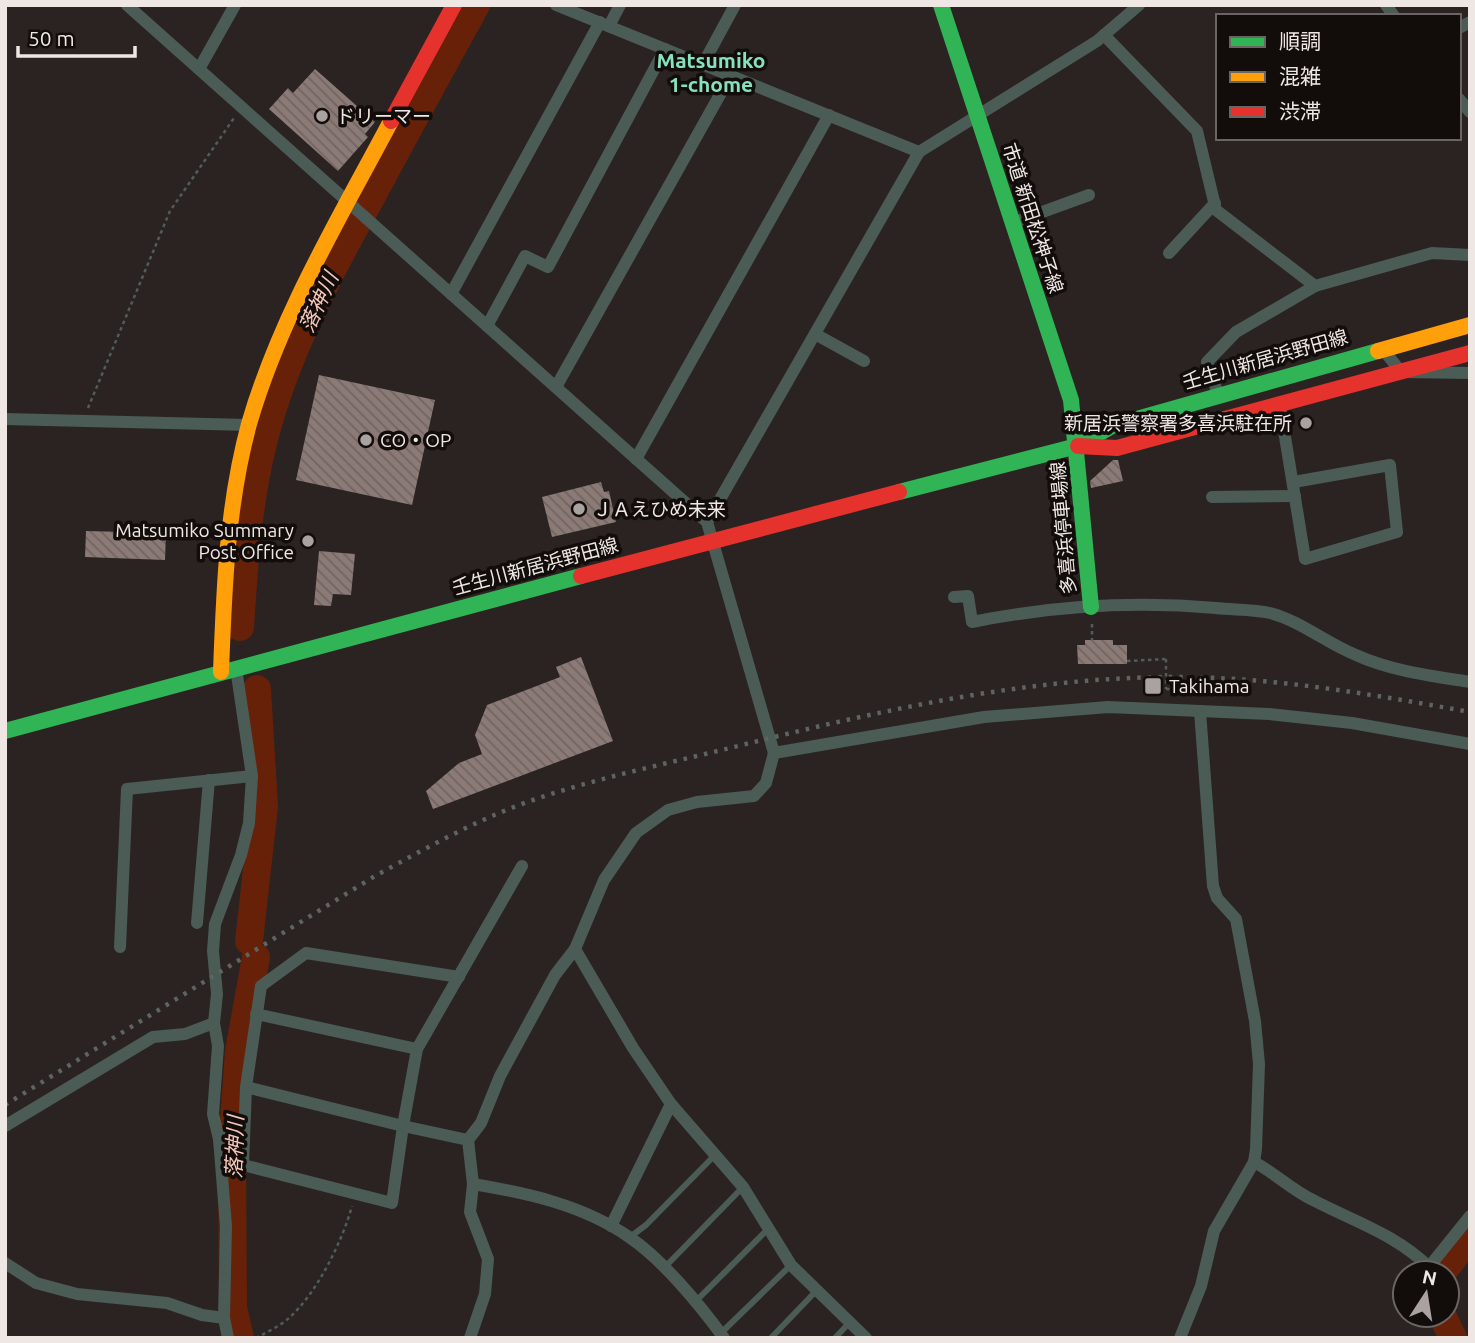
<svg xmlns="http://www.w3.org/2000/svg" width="1475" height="1343" viewBox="0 0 1475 1343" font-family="Ubuntu,'Noto Sans JP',sans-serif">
	<defs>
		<pattern id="building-back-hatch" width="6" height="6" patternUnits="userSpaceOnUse" patternTransform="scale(1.75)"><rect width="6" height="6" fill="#8b7a76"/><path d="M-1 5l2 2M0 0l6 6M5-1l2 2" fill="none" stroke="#706562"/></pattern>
	</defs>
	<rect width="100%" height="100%" fill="#2a2322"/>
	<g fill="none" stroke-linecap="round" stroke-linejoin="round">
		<g stroke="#672109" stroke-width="28">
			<path d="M 240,627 C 244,565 248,503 263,443 C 285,355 328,275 372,196 C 406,132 441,69 476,5"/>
			<path d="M 249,941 L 264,807 L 257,689"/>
			<path d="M 1442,1273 L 1470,1236"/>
			<path d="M 1442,1315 L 1453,1338"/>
			<path d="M 240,1338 L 233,1308 L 232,1147 L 239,1051 L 256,957"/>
		</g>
	</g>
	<g fill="url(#building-back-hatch)">
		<path d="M 315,69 L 375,122 L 365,134 L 368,137 L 338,171 L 269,109 L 288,88 L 293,93 Z"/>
		<path d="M 319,375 L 435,400 L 412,505 L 296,480 Z"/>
		<path d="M 1113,460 L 1118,460 L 1123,481 L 1091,488 L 1090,481 Z"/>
		<path d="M 601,482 L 604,492 L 609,491 L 616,522 L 552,537 L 542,497 Z"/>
		<path d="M 86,531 L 166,533 L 165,560 L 85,557 Z"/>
		<path d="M 319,551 L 355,554 L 351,595 L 333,594 L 331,606 L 314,605 Z"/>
		<path d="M 1085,640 L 1113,640 L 1113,645 L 1127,645 L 1127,664 L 1078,664 L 1077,645 L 1085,645 Z"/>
		<path d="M 581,657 L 613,741 L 433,809 L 426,791 L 459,763 L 482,754 L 475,735 L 487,705 L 560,677 L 556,667 Z"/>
	</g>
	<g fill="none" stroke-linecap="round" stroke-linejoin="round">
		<g stroke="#525c58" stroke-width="2.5" stroke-dasharray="3.5 3.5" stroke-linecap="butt">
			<path d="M 88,408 L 170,211 L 234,118"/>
			<path d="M 1092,624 L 1092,640"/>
			<path d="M 1127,661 L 1166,659"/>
			<path d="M 1166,689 L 1195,690"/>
			<path d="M 256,1338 C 267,1332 280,1326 289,1318 C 317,1293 342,1242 352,1206"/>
		</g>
		<g stroke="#4a5c55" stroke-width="6">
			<path d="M 630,1237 L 646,1225 L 715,1155"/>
			<path d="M 664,1268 L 743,1187"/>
			<path d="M 695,1302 L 768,1229"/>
			<path d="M 721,1333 L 791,1265"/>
			<path d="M 771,1338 L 817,1290"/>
			<path d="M 835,1338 L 850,1322"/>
		</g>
		<g stroke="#4a5c55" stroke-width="12">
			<path d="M 127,5 L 707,522 L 774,753 L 984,717 L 1108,707 L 1269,714 L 1352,723 L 1470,744"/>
			<path d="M 556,5 L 919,152 L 1097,41 L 1139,5"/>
			<path d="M 1386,5 L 1394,16"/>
			<path d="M 609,26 L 620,5"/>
			<path d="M 1459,28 L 1470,22"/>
			<path d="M 1104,35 L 1197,131 L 1216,210 L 1315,286 L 1432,253 L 1470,255"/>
			<path d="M 703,64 L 735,5"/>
			<path d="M 199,69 L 235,5"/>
			<path d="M 1459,99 L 1470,112"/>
			<path d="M 1012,223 L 1089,195"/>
			<path d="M 1169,253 L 1215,203"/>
			<path d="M 451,294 L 600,22"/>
			<path d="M 487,326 L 525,256 L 548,267 L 665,49"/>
			<path d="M 815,334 L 864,361"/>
			<path d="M 1382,348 L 1401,372 L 1470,373"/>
			<path d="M 556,387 L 731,75"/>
			<path d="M 1218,394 L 1207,362 L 1236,332 L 1315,286"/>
			<path d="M 1280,406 L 1305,559 L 1397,532 L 1390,465 L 1294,482"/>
			<path d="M 5,419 L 249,425"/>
			<path d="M 636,459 L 829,115"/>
			<path d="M 1212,497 L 1295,496"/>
			<path d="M 707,522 L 919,152"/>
			<path d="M 954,597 L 968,596 L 972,622 C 1052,606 1135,601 1216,608 C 1233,610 1253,609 1270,613 C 1301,621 1326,643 1356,655 C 1391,671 1432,676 1470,682"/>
			<path d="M 236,668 L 252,776 L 249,823 L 241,855 L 215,924 L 213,951 L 217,994 L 214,1023 L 218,1046 L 213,1114 L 219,1139 L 244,1134"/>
			<path d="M 197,923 L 209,780"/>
			<path d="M 120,947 L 127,789 L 252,776"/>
			<path d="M 575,949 L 633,1048 L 671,1104 L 611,1226"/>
			<path d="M 256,1014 L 417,1049"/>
			<path d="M 246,1087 L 403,1126 L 392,1203 L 243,1165 L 246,1087 L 261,986 L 306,953 L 459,977"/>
			<path d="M 671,1104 L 743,1187 L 791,1265 L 866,1338"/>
			<path d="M 5,1126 L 153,1037 L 185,1034 L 214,1023"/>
			<path d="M 219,1139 L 226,1226 L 224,1318 L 228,1338"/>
			<path d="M 468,1140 L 481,1123 L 500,1076 L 555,975 L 575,949 L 604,880 L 636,833 L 668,810 L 697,802 L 754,796 L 766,783 L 774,753"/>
			<path d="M 1254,1162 C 1275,1173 1292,1190 1313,1200 C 1355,1222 1395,1234 1429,1267 L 1470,1216"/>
			<path d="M 473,1184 C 527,1193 583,1205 629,1237 C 662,1259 700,1305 724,1338"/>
			<path d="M 5,1263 L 36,1283 L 77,1294 L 167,1303 L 202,1315 L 224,1318"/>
			<path d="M 470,1338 L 485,1294 L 488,1259 L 470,1212 L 473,1184 L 468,1140 L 403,1126 L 417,1049 L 522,866"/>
			<path d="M 1180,1338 L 1201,1286 L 1214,1231 L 1254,1162 L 1256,1149 L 1259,1064 L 1255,1021 L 1236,919 L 1217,898 L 1213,886 L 1200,711"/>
		</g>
		<g stroke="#30b455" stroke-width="16">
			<path d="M 941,5 L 1071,400 L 1091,607"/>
			<path d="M 899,492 L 1077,446 L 1112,426 L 1378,351"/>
			<path d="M 5,731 L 581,576"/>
		</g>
		<g stroke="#ff9f0a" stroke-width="16">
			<path d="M 1378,351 L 1470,325"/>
			<path d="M 221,672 C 224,589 227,505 249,424 C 280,317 339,219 391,121"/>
		</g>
		<g stroke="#e5322d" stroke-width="16">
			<path d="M 391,121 L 454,5"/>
			<path d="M 1078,446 L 1117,448 L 1470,353"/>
			<path d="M 581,576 L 899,492"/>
		</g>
		<path stroke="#5d6461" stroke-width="4.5" stroke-dasharray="3.5 7" stroke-linecap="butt" d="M 5,1105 L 375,876 C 426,848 478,819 533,800 C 597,778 665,764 730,748 C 878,711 1029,676 1183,677 C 1280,678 1375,695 1470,712"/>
		<path stroke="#525c58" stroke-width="2.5" stroke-dasharray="3.5 3.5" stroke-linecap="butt" d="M 1166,659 L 1166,689"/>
	</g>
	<g fill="#aaa2a0" stroke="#120d0b" stroke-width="2.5">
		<circle cx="322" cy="116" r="7"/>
		<circle cx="1306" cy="423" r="7"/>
		<circle cx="366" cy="440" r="7"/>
		<circle cx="579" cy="509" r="7"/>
		<circle cx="308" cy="541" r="7"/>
		<rect x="1144" y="677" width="18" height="18" rx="3.5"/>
	</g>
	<g text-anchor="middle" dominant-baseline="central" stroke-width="7" stroke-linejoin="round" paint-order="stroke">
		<g font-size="19" fill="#efe7e4" stroke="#120d0b" text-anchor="start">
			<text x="336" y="116">ドリーマー</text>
			<text x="1292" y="423" text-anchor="end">新居浜警察署多喜浜駐在所</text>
			<text x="380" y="440">CO・OP</text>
			<text x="593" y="509">ＪＡえひめ未来</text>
			<text x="294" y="530" text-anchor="end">Matsumiko Summary<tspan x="294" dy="22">Post Office</tspan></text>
			<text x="1169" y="686">Takihama</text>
		</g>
		<g font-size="19" fill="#efe7e4" stroke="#120d0b">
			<text transform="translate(1033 218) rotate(72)">市道 新田松神子線</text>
			<text transform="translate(1265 359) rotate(-16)">壬生川新居浜野田線</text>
			<text transform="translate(1063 528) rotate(-95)">多喜浜停車場線</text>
			<text transform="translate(535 566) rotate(-15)">壬生川新居浜野田線</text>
		</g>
		<g font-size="21" font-weight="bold" fill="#86e1bf" stroke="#120d0b">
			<text x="711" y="60">Matsumiko<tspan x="711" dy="24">1-chome</tspan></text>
		</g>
		<g font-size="21" font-style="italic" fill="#f6c7b9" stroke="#120d0b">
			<text transform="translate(318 302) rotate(-65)">落神川</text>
			<text transform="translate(234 1147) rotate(-88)">落神川</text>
		</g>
	</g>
	<rect width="1475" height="1343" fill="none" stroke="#efe7e4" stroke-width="14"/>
	<rect x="1216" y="14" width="245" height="126" fill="#120d0b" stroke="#6a6462" stroke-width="2"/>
	<rect x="1230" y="37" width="35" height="10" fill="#30b455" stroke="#6a6462" stroke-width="2"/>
	<text x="1279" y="49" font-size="21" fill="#efe7e4">順調</text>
	<rect x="1230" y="72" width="35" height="10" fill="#ff9f0a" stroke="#6a6462" stroke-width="2"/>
	<text x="1279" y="84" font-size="21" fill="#efe7e4">混雑</text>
	<rect x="1230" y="107" width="35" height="10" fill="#e5322d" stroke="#6a6462" stroke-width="2"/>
	<text x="1279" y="119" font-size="21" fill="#efe7e4">渋滞</text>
	<g transform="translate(1426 1294) rotate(12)"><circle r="33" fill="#120d0b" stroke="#6a6462" stroke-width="2"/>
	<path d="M0-5L12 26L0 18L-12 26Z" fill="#aaa2a0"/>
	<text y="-10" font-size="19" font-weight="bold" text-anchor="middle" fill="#efe7e4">N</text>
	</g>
	<path d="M18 46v10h117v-10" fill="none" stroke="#efe7e4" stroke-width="3.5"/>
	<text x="28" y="46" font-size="21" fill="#efe7e4" stroke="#120d0b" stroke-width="5" paint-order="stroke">50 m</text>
</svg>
